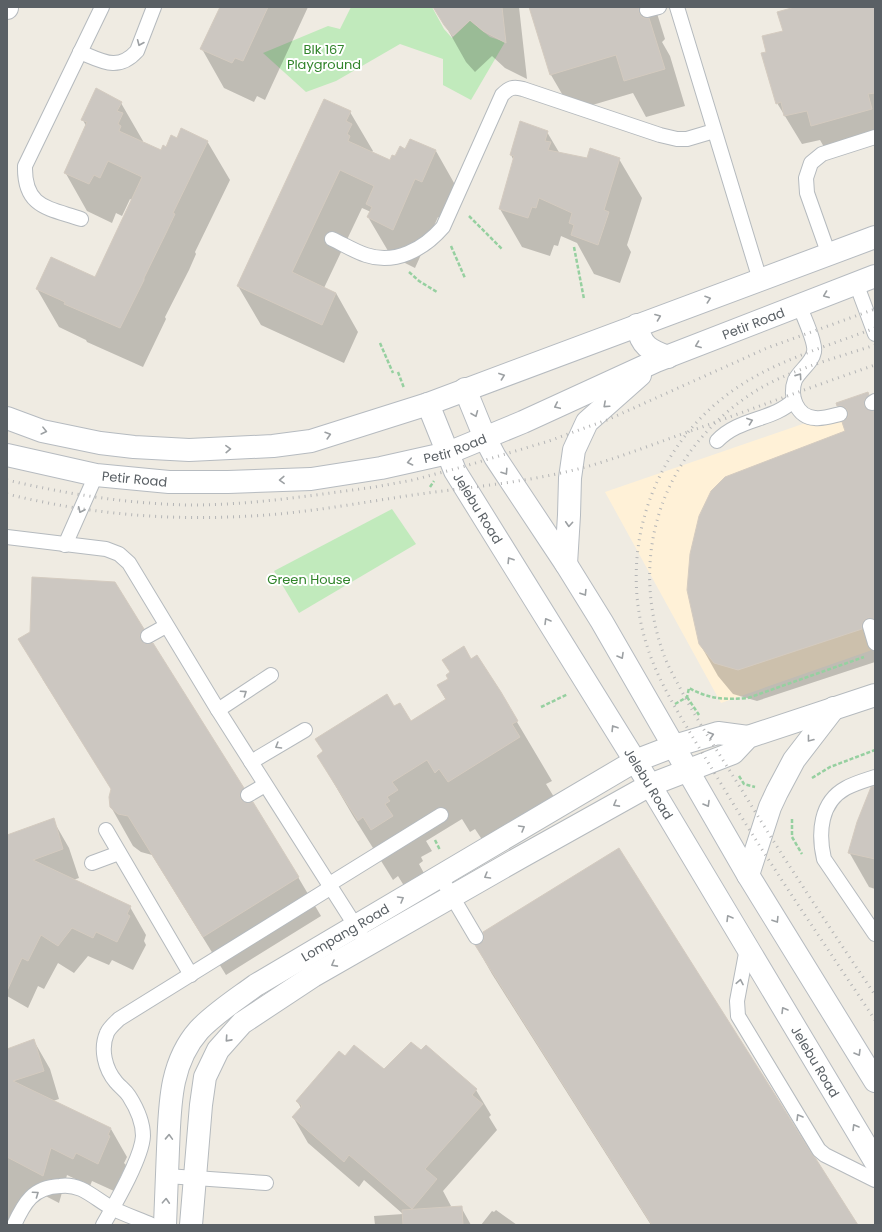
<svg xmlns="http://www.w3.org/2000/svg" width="882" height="1232" viewBox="0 0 882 1232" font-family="Poppins,sans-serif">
	<rect width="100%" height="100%" fill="#efebe2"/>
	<path fill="#fff1d7" d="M 875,399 L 875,649 L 721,703 L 605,492 Z"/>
	<g fill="#c1eabc">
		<path d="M 351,7 L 432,7 L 444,29 L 452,38 L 470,21 L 490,37 L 505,42 L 471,100 L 443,85 L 443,59 L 400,44 L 336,81 L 306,92 L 263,53 L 328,26 L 340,29 Z"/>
		<path d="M 392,509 L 416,544 L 299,613 L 274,571 Z"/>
	</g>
	<g fill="#0003">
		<path d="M 221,7 L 308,7 L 265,100 L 257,96 L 254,102 L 224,88 L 202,49 Z"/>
		<path d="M 435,7 L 519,7 L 527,79 L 505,68 L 492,56 L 475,72 L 466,62 Z"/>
		<path d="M 530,7 L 655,7 L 665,39 L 662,42 L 670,56 L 685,106 L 646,117 L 633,93 L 572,111 L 551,75 Z"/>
		<path d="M 799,7 L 875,7 L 875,141 L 828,154 L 820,140 L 802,144 L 777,103 L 767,53 L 784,32 Z"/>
		<path d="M 121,103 L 143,141 L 143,143 L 161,152 L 177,140 L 207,141 L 230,180 L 195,252 L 196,254 L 189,270 L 165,317 L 166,319 L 143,367 L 87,342 L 86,340 L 59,327 L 37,289 L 95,278 L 132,200 L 130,199 L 122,216 L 116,213 L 112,223 L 87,211 L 65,172 L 86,126 L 83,120 Z"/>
		<path d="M 350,112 L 373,151 L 371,153 L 390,161 L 406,150 L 410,140 L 436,151 L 458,190 L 444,220 L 438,217 L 415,268 L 391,256 L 368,217 L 371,212 L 362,208 L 324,288 L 336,293 L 358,332 L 344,363 L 261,325 L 238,286 Z"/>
		<path d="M 547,132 L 560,154 L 588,160 L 619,159 L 642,198 L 627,245 L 631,252 L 620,283 L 594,274 L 577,243 L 561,236 L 558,246 L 554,245 L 550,256 L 522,247 L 500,209 L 514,161 L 511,155 Z"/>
		<path d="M 868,394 L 875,406 L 875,662 L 757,701 L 733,694 L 718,676 L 700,644 L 846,432 L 846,420 L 838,406 Z"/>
		<path d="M 143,629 L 298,877 L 321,916 L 226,975 L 152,855 L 141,852 L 133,846 L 111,807 L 112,790 L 42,678 Z"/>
		<path d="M 477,657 L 517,722 L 552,781 L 546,784 L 554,797 L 483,841 L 475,829 L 470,832 L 462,819 L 426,841 L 432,851 L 421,857 L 423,861 L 419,864 L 426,877 L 406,889 L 398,876 L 393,880 L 353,816 L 318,756 L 324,752 L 316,740 L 394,708 L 410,722 L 446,700 L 438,686 L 449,679 Z"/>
		<path d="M 875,794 L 875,889 L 869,887 L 849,852 Z"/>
		<path d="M 53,820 L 69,848 L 79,878 L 73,880 L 130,907 L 146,935 L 144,941 L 146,945 L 133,970 L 112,960 L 109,965 L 88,956 L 74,973 L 58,963 L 44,989 L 38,986 L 28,1008 L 7,996 L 7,836 Z"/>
		<path d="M 476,946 L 811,1155 L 857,1225 L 651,1225 L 492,974 Z"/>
		<path d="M 34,1041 L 50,1069 L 59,1099 L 53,1101 L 111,1129 L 127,1157 L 124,1163 L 126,1165 L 114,1191 L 92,1181 L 90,1186 L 67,1175 L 59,1203 L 34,1190 L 11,1225 L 7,1225 L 7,1050 Z"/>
		<path d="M 421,1052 L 476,1090 L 491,1115 L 489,1117 L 497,1130 L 443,1191 L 451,1206 L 449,1208 L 461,1207 L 471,1225 L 375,1225 L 374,1216 L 403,1214 L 364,1180 L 359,1187 L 308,1143 L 293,1117 L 301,1108 L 297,1101 L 345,1057 L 384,1071 Z"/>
		<path d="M 496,1210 L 517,1225 L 481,1225 L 492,1211 L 494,1212 Z"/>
	</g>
	<g fill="#ccc7c1" stroke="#d4cbc0">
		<path d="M 220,7 L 268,7 L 243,61 L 235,58 L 232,63 L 200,49 Z"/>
		<path d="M 433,7 L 502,7 L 506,43 L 483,31 L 470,20 L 453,36 L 444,25 Z"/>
		<path d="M 529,7 L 639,7 L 639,12 L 641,16 L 644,18 L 649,18 L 665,69 L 624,81 L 616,55 L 550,75 Z"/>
		<path d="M 795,7 L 875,7 L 875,93 L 868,94 L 872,109 L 811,126 L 807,111 L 784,116 L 781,102 L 776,104 L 761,53 L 766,52 L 762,36 L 783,31 L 777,12 Z"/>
		<path d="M 96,88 L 122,102 L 117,111 L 123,113 L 118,124 L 121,126 L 119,131 L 161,150 L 163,145 L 166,147 L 171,135 L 177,138 L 181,128 L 208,141 L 173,213 L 175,214 L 167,231 L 144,278 L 144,280 L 120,328 L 64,304 L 65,302 L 36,289 L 51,257 L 95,277 L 142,177 L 108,161 L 100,178 L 94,175 L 89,184 L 64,173 L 87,122 L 81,120 Z"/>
		<path d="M 324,99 L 351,111 L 346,121 L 352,124 L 347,134 L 350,136 L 348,141 L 390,160 L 392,155 L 395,156 L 400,146 L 405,149 L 410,139 L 436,150 L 422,182 L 415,179 L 393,230 L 367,217 L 372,207 L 366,204 L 374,186 L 340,170 L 292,272 L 336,293 L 322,325 L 237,286 Z"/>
		<path d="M 520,121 L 548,131 L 545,141 L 551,142 L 548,150 L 587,158 L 590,148 L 620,158 L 604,210 L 609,212 L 598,245 L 571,235 L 574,225 L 569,223 L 572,213 L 539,198 L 536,208 L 532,207 L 528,218 L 499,209 L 514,156 L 510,155 Z"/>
		<path d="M 868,392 L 869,395 L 865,399 L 864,404 L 868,410 L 874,411 L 875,412 L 875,619 L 868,618 L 864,620 L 862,624 L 862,629 L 738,670 L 714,663 L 699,644 L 687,590 L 690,554 L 699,516 L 711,491 L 725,477 L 845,431 L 842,422 L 848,417 L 848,412 L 846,408 L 842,406 L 837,406 L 836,403 Z"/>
		<path d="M 32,577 L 115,582 L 144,629 L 140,635 L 141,640 L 147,644 L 153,643 L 244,788 L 240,795 L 241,800 L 248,803 L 253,802 L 299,877 L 203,937 L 128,816 L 118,814 L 110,807 L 109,797 L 111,789 L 18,639 L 30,632 Z"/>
		<path d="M 464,646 L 471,659 L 477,655 L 501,692 L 518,721 L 512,724 L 520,737 L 448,782 L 439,769 L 435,773 L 427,760 L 392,782 L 398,790 L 387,797 L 390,801 L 385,804 L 393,816 L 371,830 L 363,817 L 358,821 L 317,756 L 323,751 L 315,739 L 387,694 L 394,706 L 400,703 L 411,721 L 446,699 L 437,685 L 448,679 L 446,675 L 450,672 L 442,660 Z"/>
		<path d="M 875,786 L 875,859 L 848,853 L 857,822 L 871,787 Z"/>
		<path d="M 54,818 L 63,849 L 33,860 L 131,906 L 127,914 L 130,916 L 117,942 L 96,932 L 93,938 L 72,928 L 58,946 L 41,935 L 28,961 L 22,958 L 7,991 L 7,835 Z"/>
		<path d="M 619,848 L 774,1093 L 812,1154 L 816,1159 L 858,1225 L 652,1225 L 475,945 L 480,944 L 483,941 L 484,937 L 483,932 Z"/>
		<path d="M 34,1039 L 44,1071 L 13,1081 L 111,1128 L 108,1135 L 110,1136 L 98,1164 L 76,1153 L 73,1159 L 51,1148 L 43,1176 L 7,1157 L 7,1049 Z"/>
		<path d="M 411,1042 L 421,1050 L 426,1045 L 477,1089 L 472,1095 L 483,1104 L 425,1169 L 437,1179 L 412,1209 L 349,1155 L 344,1162 L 292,1117 L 302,1106 L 296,1101 L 339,1051 L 345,1056 L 354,1045 L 384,1069 Z"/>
		<path d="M 462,1206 L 463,1225 L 403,1225 L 402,1210 Z"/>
	</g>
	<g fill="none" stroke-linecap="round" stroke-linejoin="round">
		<defs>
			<g id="service">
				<path d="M 677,7 L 760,280"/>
				<path d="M 647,10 L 659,7"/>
				<path d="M 80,52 C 102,61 118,72 137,51 L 154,7"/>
				<path d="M 81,219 C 49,208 24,208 25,166 L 102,7"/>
				<path d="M 332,239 C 343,244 354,251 366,255 C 395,265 424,249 443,227 L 502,95 C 509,88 513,86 523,89 L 660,135 L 677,139 L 687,139 L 714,131"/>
				<path d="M 829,255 L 807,193 L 806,178 L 811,163 L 822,154 L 875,137"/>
				<path d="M 856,283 L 875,334"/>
				<path d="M 799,305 C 803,315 816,343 814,352 C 812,363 800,370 795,380 C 789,396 797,417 815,418 C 823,419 832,416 840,414"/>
				<path d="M 872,403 L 875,401"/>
				<path d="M 717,441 C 740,417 773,421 794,400"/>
				<path d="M 7,537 L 106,549 L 119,554 L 129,563 L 218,710 L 360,933"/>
				<path d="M 65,545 L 96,475"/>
				<path d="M 870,626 L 875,643"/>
				<path d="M 148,636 L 166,626"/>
				<path d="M 218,710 L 271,675"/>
				<path d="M 251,762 L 305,730"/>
				<path d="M 875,777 C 866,780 855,783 846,788 C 820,802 818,833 824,859 L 875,934"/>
				<path d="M 248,795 L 265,785"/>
				<path d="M 106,830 L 191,975"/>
				<path d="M 92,863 L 119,853"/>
				<path d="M 440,876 L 476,937"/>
				<path d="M 328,885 L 441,815"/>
				<path d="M 747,948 L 737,1001 L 738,1016 L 819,1150 L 825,1155 L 875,1180"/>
				<path d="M 167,1176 L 266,1183"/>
				<path d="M 14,1225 C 24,1203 33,1187 60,1186 C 67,1185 74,1186 81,1189 C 92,1194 102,1203 112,1208 C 125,1215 139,1219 152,1225"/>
				<path d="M 103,1225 C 115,1204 142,1158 143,1136 C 143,1122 136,1107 129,1096 C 125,1090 120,1087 116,1082 C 105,1069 100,1049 107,1033 C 109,1028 115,1023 119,1019 L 330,888"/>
			</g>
			<g id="minor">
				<path d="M 7,8 L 7,7"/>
				<path d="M 748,875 L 770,807 L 777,792 L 794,760 L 834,708"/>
				<path id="s1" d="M 165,1225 C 166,1200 167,1174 168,1149 C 170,1107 169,1064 199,1030 C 215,1013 237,999 256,985 L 635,761 L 674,746 L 718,733 L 748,737"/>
				<path d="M 191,1225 L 201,1105 L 205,1077 L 218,1050 L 242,1023 L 313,976 L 521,857 L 650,785 L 733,753 L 748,737 L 875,695"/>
			</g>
			<g id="secondary">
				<path d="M 637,325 C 641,346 649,350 668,357"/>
				<path d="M 465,389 L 485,438 L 495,457 L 566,564 L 602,622 L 748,875 L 875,1081"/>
				<path id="s2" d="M 428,404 L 455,471 L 650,785 L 875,1161"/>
				<path d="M 7,418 L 42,431 L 100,443 L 134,447 L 189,450 L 273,446 L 311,441 L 428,404 L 875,237"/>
				<path id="s3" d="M 7,455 L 96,475 L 169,482 L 228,482 L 311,479 L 381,468 L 448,453 L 523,422 L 656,361 L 875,276"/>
				<path d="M 566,564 L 569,515 L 570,478 L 574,450 L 587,422 L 640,375"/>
			</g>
		</defs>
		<use href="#service" stroke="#b5babe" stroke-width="16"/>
		<use href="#minor" stroke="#b5babe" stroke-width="24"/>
		<use href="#secondary" stroke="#b6bbc0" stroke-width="24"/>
		<g stroke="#96d0a0" stroke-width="2.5" stroke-dasharray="4 2" stroke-linecap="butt">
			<path d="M 469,216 L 502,249"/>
			<path d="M 451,246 L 465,278"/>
			<path d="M 574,247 L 584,299"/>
			<path d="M 409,272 L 419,281 L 437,292"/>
			<path d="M 380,343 L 393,373"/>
			<path d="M 398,372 L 404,388"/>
			<path d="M 430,487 L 434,481"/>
			<path d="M 687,697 L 699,715"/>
			<path d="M 675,704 L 687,697 L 689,688 C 709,699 725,700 748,698 L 864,657"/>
			<path d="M 541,707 L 568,694"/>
			<path d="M 739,776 L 744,784 L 755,787"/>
			<path d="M 812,778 L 830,767 L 875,750"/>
			<path d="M 792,819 L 792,837 L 802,854"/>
			<path d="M 435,840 L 440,850"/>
		</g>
		<use href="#service" stroke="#fff" stroke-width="14"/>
		<use href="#minor" stroke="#fff" stroke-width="22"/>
		<use href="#secondary" stroke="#fff" stroke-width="22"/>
		<g stroke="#b4b5b6" stroke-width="3" stroke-dasharray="1 5" stroke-linecap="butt">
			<path d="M 875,328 C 831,345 784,358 744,383 C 656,438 615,546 647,646 C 657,678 675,707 692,736 C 706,759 720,782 734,805 C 779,878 828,949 875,1020"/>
			<path d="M 875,345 C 836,358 785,371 751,394 C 661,454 627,557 665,658 C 669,668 675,678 680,688 C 699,724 722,758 743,792 C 785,861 830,928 875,995"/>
			<path d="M 7,480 C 67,494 128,504 191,505 C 253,505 314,495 375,487 L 413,480 L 462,467 L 549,441 L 579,430 L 607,420 L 767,348 L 875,309"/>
			<path d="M 7,494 C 89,514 167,521 251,516 C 308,513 364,502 420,494 C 479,486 539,481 596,464 C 632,453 667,439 702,427 C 760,406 817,385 875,365"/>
		</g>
	</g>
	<defs><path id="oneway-chevron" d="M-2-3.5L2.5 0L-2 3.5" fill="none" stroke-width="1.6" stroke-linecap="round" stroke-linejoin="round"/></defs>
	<g stroke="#9ca0a3">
		<use href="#oneway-chevron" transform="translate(140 43) rotate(113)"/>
		<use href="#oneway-chevron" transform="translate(826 295) rotate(159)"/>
		<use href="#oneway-chevron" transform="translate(708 299) rotate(-19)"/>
		<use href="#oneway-chevron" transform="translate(658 317) rotate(-21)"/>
		<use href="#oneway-chevron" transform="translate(698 345) rotate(159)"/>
		<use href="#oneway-chevron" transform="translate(502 376) rotate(-20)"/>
		<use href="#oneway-chevron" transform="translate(799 376) rotate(-55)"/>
		<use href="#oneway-chevron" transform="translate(606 405) rotate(138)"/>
		<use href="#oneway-chevron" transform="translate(557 406) rotate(155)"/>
		<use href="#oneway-chevron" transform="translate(475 414) rotate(68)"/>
		<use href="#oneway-chevron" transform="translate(750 421) rotate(-20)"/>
		<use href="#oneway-chevron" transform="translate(44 431) rotate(14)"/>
		<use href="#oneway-chevron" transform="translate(328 435) rotate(-17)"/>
		<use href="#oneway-chevron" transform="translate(228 449) rotate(-2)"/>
		<use href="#oneway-chevron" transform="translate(410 462) rotate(168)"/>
		<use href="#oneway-chevron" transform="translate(505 472) rotate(57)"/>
		<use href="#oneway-chevron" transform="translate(282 480) rotate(178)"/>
		<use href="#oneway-chevron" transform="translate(81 510) rotate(115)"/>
		<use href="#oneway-chevron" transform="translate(569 524) rotate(94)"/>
		<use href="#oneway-chevron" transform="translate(510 560) rotate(-122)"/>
		<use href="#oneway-chevron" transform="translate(584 593) rotate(58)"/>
		<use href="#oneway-chevron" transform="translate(547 621) rotate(-121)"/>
		<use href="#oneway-chevron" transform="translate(621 656) rotate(60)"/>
		<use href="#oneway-chevron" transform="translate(244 693) rotate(-34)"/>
		<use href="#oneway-chevron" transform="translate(614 728) rotate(-122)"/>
		<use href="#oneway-chevron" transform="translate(711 735) rotate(-16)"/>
		<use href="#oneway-chevron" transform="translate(810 739) rotate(128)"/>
		<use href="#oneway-chevron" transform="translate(278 746) rotate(149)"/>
		<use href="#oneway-chevron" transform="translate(616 804) rotate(151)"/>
		<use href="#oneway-chevron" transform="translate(707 804) rotate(60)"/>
		<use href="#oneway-chevron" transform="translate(522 828) rotate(-30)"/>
		<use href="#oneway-chevron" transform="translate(487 876) rotate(150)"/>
		<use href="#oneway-chevron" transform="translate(401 899) rotate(-30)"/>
		<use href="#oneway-chevron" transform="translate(729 918) rotate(-121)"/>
		<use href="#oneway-chevron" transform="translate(776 920) rotate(58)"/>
		<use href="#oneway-chevron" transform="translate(334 964) rotate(151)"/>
		<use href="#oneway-chevron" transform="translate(740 982) rotate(-79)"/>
		<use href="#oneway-chevron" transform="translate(784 1010) rotate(-121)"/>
		<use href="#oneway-chevron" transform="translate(228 1039) rotate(132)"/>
		<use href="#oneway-chevron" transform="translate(858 1053) rotate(59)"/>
		<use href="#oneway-chevron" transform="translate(799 1117) rotate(-121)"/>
		<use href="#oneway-chevron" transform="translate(855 1127) rotate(-121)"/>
		<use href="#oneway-chevron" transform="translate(169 1137) rotate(-88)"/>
		<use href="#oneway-chevron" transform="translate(36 1194) rotate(-35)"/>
		<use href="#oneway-chevron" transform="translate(166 1201) rotate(-87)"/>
	</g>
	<g text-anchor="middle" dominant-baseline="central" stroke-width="4" stroke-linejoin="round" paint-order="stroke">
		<g font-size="13" fill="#31842b" stroke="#fff">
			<text x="324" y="49">Blk 167<tspan x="324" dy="15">Playground</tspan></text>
			<text x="309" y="579">Green House</text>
		</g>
		<g font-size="13" fill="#5a6065" stroke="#fff">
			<text stroke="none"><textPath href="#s3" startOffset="778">Petir Road</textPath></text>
			<text stroke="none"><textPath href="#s3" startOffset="454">Petir Road</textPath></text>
			<text stroke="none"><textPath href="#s3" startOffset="130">Petir Road</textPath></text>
			<text stroke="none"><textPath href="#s2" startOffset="116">Jelebu Road</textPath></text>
			<text stroke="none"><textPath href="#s2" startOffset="440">Jelebu Road</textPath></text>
			<text stroke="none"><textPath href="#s1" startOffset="378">Lompang Road</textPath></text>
			<text stroke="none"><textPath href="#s2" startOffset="764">Jelebu Road</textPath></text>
		</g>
	</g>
	<rect width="882" height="1232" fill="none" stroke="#5a6065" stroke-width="16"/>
</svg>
